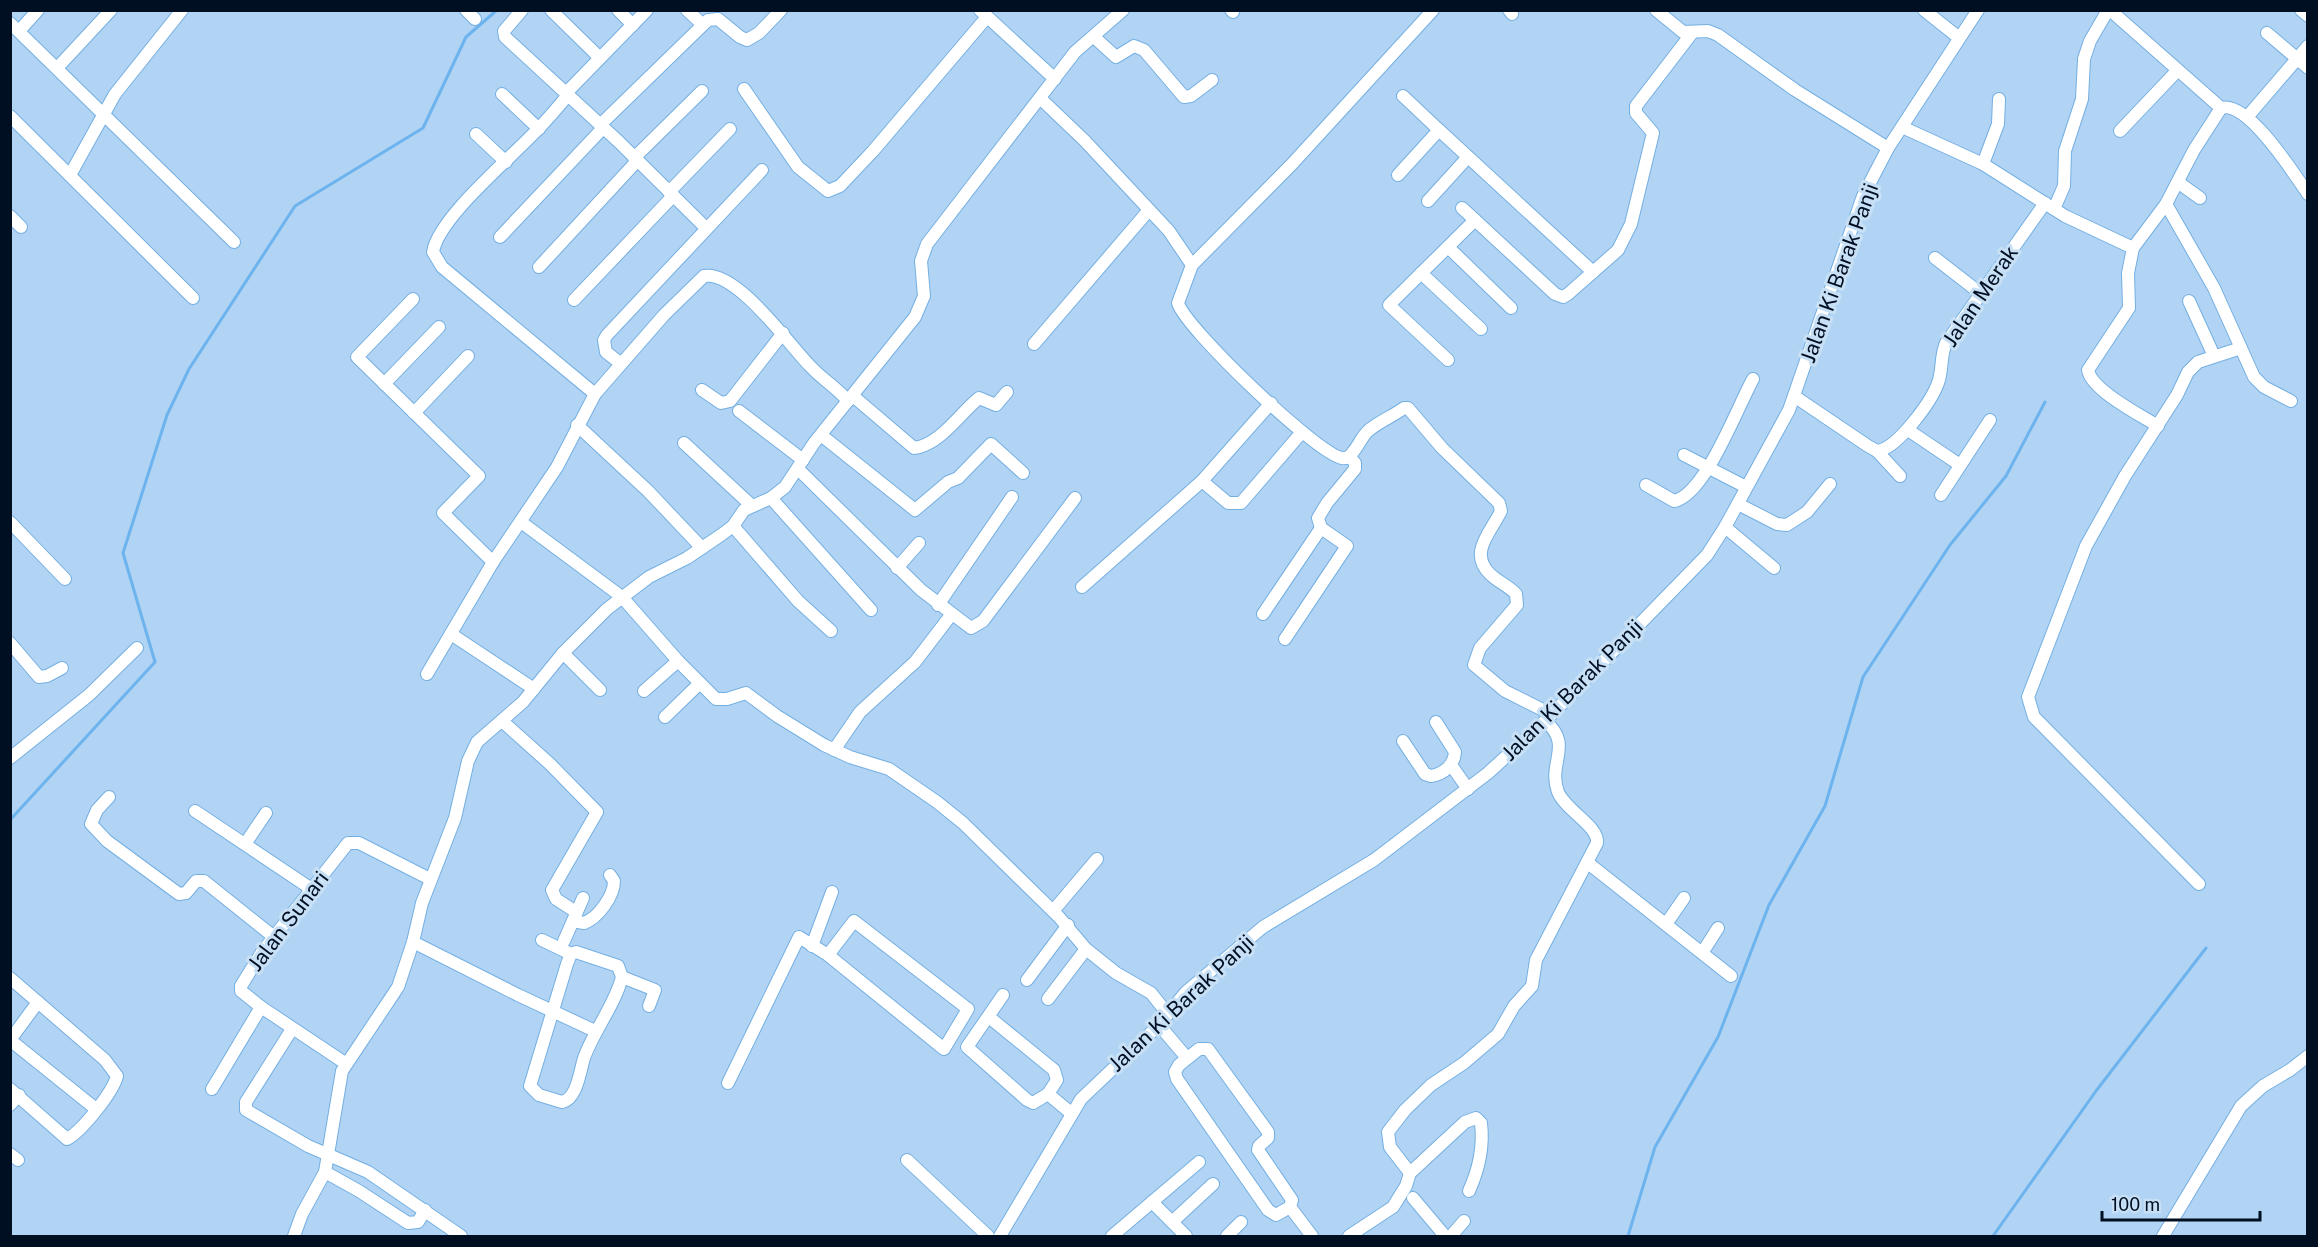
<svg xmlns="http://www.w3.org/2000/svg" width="2318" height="1247" viewBox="0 0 2318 1247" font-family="'Public Sans',sans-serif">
	<rect width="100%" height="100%" fill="#b1d4f4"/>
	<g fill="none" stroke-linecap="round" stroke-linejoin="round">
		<g stroke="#6db3ee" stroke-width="3">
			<path d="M 10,820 L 155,662 L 123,553 L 167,415 L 189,369 L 295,206 L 423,128 L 466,37 L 497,10"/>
			<path d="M 1628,1236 L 1655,1147 L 1718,1037 L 1769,905 L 1825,806 L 1863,677 L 1950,545 L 2006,476 L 2045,402"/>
			<path d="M 1993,1236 L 2096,1091 L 2206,948"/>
		</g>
		<defs>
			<g id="minor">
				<path d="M 466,10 L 475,19"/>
				<path d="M 522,10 L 504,31 L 505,37 L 619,142 L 706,228"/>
				<path d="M 551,10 L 600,58"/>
				<path d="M 618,10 L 633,25"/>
				<path d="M 687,10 L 702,24"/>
				<path d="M 980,10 L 1055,79"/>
				<path d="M 1231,10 L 1233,12"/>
				<path d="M 1433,10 L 1292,164 L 1192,265 L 1178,303 C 1185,328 1317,454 1342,458 C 1347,459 1351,456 1353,452 C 1359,445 1362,436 1369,430 C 1380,421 1393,416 1404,408 L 1408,408 L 1442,448 L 1499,503 L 1501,511 C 1491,532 1468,553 1490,574 C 1498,582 1509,586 1516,594 L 1517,605 L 1480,648 L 1474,665 L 1505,691 L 1551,714"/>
				<path d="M 1509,10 L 1512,14"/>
				<path d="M 1656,10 L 1683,32 L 1708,31 L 1718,35 L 1795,90 L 1888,148"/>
				<path d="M 1924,10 L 1958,37"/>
				<path d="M 2110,10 L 2221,108 C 2248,100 2294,174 2308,194"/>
				<path d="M 2301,10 L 2308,16"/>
				<path d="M 10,23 L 234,242"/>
				<path d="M 19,31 L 38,10"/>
				<path d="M 2267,33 L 2308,68"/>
				<path d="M 1094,37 L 1116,57 L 1134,46 L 1144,50 L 1184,97 L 1191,96 L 1212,80"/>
				<path d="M 58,67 L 111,10"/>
				<path d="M 744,89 L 798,167 L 828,191 L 840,186 L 873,151 L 987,17"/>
				<path d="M 566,93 L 647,10"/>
				<path d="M 502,94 L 539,129"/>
				<path d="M 568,95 C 558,107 548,119 537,130 C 512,157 438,218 433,252 L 442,267 L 595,394"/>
				<path d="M 1403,96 L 1439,130"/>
				<path d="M 1041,99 L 1085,141 L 1169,231 L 1192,265"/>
				<path d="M 10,116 L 193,298"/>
				<path d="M 2248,116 L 2308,46"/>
				<path d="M 600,125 L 708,20 L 718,19 L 740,37 L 747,40 L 759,33 L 781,10"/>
				<path d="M 1902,127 L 1983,164 L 2065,216 L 2133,248"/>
				<path d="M 2120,131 L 2177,71"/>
				<path d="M 476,134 L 506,162"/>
				<path d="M 634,158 L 702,91"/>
				<path d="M 1983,164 L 1998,124 L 1999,99"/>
				<path d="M 70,175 L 115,94 L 182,10"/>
				<path d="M 1398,175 L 1439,130 L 1593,272"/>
				<path d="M 2179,183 L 2200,198"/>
				<path d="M 669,192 L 730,129"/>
				<path d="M 1428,201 L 1468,157"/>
				<path d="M 2166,204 L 2214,288 L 2254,377 L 2264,387 L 2291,401"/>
				<path d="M 1462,208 L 1555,294 L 1563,297 L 1568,294 L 1618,250 L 1631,224 L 1653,133 L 1636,113 L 1636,106 L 1692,33"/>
				<path d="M 2054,209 L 2064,186 L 2065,151 L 2082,99 L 2084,59 L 2090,41 L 2108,10"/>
				<path d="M 10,216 L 21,227"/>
				<path d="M 500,237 L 603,128"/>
				<path d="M 1448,247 L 1511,308"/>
				<path d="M 1935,258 L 1980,293"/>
				<path d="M 539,267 L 637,161"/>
				<path d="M 1421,273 L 1481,329"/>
				<path d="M 413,299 L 357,357 L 479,476 L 443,513 L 493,562"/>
				<path d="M 574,300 L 673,196"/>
				<path d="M 2189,301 L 2214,356"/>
				<path d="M 1034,344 L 1149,210"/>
				<path d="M 1448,360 L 1389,305 L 1475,220"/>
				<path d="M 620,363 L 606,352 L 604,340 L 607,335 L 762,170"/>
				<path d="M 384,384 L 439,327"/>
				<path d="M 702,390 L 721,403 L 730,401 L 783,333"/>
				<path d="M 853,396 L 914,448 C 940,445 960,413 979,398 L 996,405 L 1007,392"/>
				<path d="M 1794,396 L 1868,446 L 1877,451 C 1897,449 1931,402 1938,383 C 1943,370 1940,356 1946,343 L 2045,203"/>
				<path d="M 739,411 L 803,460"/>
				<path d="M 414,413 L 468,356"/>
				<path d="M 577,425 L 648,491 L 702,548"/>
				<path d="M 2158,426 C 2142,416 2091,390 2088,370 L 2129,308 L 2128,273 L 2133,248 L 2166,204 L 2194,150 L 2221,108"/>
				<path d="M 1908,430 L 1960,465"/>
				<path d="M 821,435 L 915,510 L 948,482 L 958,478 L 991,444 L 1023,473"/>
				<path d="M 684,443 L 752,506"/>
				<path d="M 1877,451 L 1900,476"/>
				<path d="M 1684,455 L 1746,487"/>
				<path d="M 798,469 L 921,590 L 971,628 L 983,621 L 1075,498"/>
				<path d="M 1202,481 L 1228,503 L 1241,503 L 1302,432"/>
				<path d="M 1646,485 L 1674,501 C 1705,495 1737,408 1753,379"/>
				<path d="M 1941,495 L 1990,420"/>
				<path d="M 771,498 L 871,610"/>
				<path d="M 1738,504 L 1777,524 L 1787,525 L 1807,512 L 1830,484"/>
				<path d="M 10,522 L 65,579"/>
				<path d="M 521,522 L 622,597 L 678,661 L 716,699 L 727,699 L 746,693 L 777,716 L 824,745 L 850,757 L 889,769 L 937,802 L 963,823 L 1059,917 L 1086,949 L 1116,973 L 1151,993 L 1167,1013"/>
				<path d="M 733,526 L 798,601 L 831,631"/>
				<path d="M 1725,527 L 1774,568"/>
				<path d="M 897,568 L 919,543"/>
				<path d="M 1082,587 L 1202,481 L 1271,403"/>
				<path d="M 938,605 L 1012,497"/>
				<path d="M 1263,614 L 1321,528"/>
				<path d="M 451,634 L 534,689"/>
				<path d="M 1285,639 L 1347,546 L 1321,528 L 1318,518 L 1327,503 L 1355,469 L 1355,463 L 1350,457"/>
				<path d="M 10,643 L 39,677 L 47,676 L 62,668"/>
				<path d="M 563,653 L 600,690"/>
				<path d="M 427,674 L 493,562 L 557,467 L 595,394 L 664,315 L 704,276 C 737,270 789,345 811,367 C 822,379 837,388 848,401"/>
				<path d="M 644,691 L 678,661"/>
				<path d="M 665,717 L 700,683"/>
				<path d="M 502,721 L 550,764 L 597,812 L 552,890 L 556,899 L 576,912"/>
				<path d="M 1403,741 L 1425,774 L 1431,776 C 1443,774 1454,766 1455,752 L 1436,722"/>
				<path d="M 834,750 L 860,712 L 915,662 L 951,615"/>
				<path d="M 10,758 L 89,695 L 137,648"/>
				<path d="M 1451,765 L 1468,789"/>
				<path d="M 109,797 L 97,810 L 91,824 L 107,841 L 179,894 L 186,893 L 196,881 L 204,881 L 274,937"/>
				<path d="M 195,811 L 313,890"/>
				<path d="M 245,844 L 266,813"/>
				<path d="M 1588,863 L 1731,976"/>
				<path d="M 2199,884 L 2034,717 L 2028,697 L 2086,546 L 2125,476 L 2177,395 L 2188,372 L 2198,362 L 2241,348"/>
				<path d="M 1053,911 L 1097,859"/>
				<path d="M 573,921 L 584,923 C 598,918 614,896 614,881 L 610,875"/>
				<path d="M 1666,924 L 1684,898"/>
				<path d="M 542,940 L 571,954"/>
				<path d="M 564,941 L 583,898"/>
				<path d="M 413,942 L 518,995 L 595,1031"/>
				<path d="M 812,946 L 832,892"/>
				<path d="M 576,952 L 618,966 L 622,977 C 615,1005 594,1030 584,1058 C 580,1071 577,1099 562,1102 L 539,1095 L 530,1086 L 567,964 L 571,954 Z"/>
				<path d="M 1702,953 L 1718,928"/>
				<path d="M 622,977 L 655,990 L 649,1006"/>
				<path d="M 10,978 L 105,1060 L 117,1076 C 113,1092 82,1131 67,1139 L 10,1089"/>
				<path d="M 1027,980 L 1068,925"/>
				<path d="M 1003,995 L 967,1047 L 1027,1100 L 1033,1103 L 1048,1094 L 1071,1113"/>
				<path d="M 1048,999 L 1086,949"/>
				<path d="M 38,1002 L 10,1040 L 96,1109"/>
				<path d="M 989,1017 L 1054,1070 L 1057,1080 L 1048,1094"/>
				<path d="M 1159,1025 L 1187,1058"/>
				<path d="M 292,1029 L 246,1102 L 246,1110 L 308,1146 L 368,1172 L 461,1236"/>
				<path d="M 345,1063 L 261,1007 L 241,991 L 241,986 L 262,952 L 348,843 L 359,843 L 430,879"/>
				<path d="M 728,1083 L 799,937 L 828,955 L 944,1049 L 968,1009 L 854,921 L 828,955"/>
				<path d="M 212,1089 L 261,1007"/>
				<path d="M 10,1105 L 19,1095"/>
				<path d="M 10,1154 L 18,1160"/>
				<path d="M 907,1160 L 988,1236"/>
				<path d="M 325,1172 L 359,1191 L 408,1223 L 418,1222 L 425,1210"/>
				<path d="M 1410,1173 L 1390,1147 L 1388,1132 L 1405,1110 L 1431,1085 L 1464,1063 L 1498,1034 L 1514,1006 L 1532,986 L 1536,960 L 1597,843 C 1599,826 1566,811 1558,792 C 1547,763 1574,745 1545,721"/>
				<path d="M 1413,1198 L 1445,1236"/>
				<path d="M 1152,1202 L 1186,1236"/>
				<path d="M 1290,1207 L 1276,1215 L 1268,1210 L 1177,1079 L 1175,1072 L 1179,1065 L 1199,1049 L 1208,1049 L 1268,1132 L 1268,1138 L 1259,1146 L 1258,1150 L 1292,1200 L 1290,1207 L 1312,1236"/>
				<path d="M 1172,1222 L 1213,1184"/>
				<path d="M 294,1236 L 302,1214 L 325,1172 L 342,1071 L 398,987 L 413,942 L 422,903 L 455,818 L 468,761 L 477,742 L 523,702 L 563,653 L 607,609 L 649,577 L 687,558 L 721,535 L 733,526 L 744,510 L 771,498 L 785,487 L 814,443 L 915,317 L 924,296 L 921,261 L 927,244 L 1075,52 L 1123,10"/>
				<path d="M 1000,1236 L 1081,1099 L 1159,1025 L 1186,992 L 1263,927 L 1374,860 L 1488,773 L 1545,721 L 1707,555 L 1725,527 L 1789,410 L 1863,196 L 1888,148 L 1978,10"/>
				<path d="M 1112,1236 L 1199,1162"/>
				<path d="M 1227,1236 L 1241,1222"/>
				<path d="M 1349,1236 L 1393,1207 L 1406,1186 L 1410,1173 L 1465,1122 L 1476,1118 L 1481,1123 C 1484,1148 1479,1169 1469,1191"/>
				<path d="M 1451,1236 L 1464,1221"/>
				<path d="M 2163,1236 L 2241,1106 L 2263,1086 L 2290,1070 L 2308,1056"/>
			</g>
		</defs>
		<use href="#minor" stroke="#74afe2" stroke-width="14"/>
		<use href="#minor" stroke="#fff" stroke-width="12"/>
	</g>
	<g text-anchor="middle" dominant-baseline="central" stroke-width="6" stroke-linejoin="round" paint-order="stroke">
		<g font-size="21" fill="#000f21" stroke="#c8e0f5">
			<text transform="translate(1839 273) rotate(-70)">Jalan Ki Barak Panji</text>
			<text transform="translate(1980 296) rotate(-56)">Jalan Merak</text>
			<text transform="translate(1572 690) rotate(-45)">Jalan Ki Barak Panji</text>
			<text transform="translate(288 921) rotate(-53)">Jalan Sunari</text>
			<text transform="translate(1181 1003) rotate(-43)">Jalan Ki Barak Panji</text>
		</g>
	</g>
	<rect width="2318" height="1247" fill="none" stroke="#000f21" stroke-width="24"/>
	<path d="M2102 1211v9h158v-9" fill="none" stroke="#000f21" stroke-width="3"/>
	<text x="2111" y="1211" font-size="18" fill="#000f21" stroke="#c8e0f5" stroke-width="4.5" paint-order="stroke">100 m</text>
</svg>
